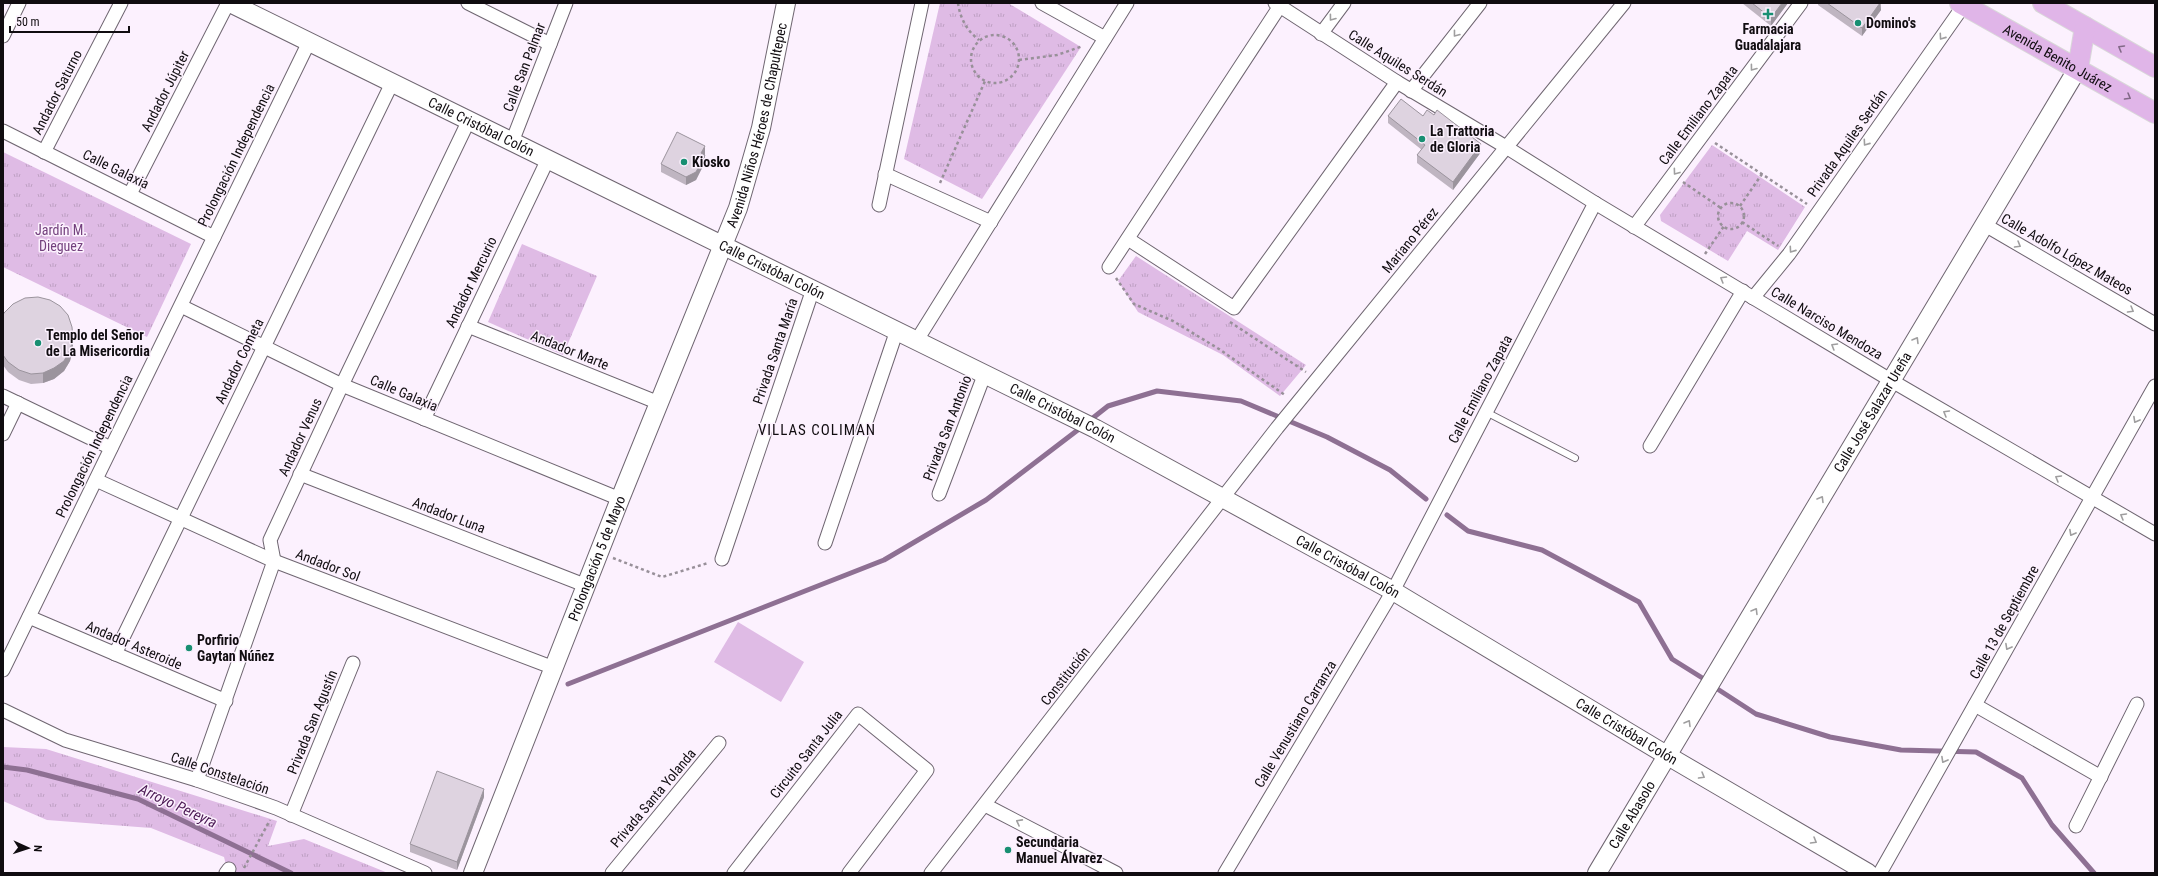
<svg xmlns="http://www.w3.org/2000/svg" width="2158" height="876" viewBox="0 0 2158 876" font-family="'Roboto Condensed',sans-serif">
	<defs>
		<pattern id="grass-tufts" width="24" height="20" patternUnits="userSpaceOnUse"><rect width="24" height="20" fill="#dfbbe5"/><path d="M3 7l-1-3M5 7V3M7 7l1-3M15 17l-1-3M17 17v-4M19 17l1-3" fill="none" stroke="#bea0c3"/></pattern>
	</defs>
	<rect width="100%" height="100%" fill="#fcf1fe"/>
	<g fill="url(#grass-tufts)">
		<path d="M 940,3 L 1008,3 L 1081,47 L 982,199 L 904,159 Z"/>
		<path d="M 1712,145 L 1805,207 L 1778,250 L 1747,231 L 1728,261 L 1661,221 L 1660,215 Z"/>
		<path d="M 3,152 L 191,244 L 147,337 L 3,267 Z"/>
		<path d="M 522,244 L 597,276 L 563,355 L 488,322 Z"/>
		<path d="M 1136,256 L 1306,365 L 1280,396 L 1223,355 L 1138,312 L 1118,281 Z"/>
		<path d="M 3,747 L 46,749 L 277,821 L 268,846 L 304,839 L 388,873 L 228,873 L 224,857 L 151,828 L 47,820 L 3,801 Z"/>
	</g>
	<path fill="#dfbbe5" d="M 738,622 L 804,662 L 781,702 L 714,662 Z"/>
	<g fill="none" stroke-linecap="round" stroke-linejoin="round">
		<g stroke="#8e7093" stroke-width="5">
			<path d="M 1089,421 L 1108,406 L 1157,391 L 1241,401 L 1327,437 L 1390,470 L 1426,499"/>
			<path d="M 1447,515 L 1468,531 L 1542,550 L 1639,602 L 1672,659 L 1704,679"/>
			<path d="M 568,684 L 884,560 L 986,500 L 1083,426"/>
			<path d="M 1719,690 L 1756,714 L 1830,737 L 1901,750 L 1976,752 L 2022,778 L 2052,825 L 2094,873"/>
			<path d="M 3,767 L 27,770 L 138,799 L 291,873"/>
		</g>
		<defs>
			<path id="lane" d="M 1486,412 L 1575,458"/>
			<g id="street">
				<path d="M 468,3 L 550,44"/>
				<path d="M 1042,3 L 1105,38"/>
				<path d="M 1275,3 L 1397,82 L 1506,147 L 1595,203 L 1892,381 L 2155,534"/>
				<path d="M 1321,34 L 1344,3"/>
				<path d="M 3,36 L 19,3"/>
				<path d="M 1411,91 L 1480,3"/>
				<path d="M 3,131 L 214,237"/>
				<path d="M 512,142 L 566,3"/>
				<path d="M 44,152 L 121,3"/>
				<path d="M 885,174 L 991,222"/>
				<path d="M 130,194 L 228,3"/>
				<path d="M 879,205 L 922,3"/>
				<path d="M 1985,225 L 2155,324"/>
				<path d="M 1634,227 L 1801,3"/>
				<path d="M 1128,239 L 1234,308 L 1397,82"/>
				<path d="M 1109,267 L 1280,6"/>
				<path d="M 1753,298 L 1789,254 L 1964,5"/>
				<path d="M 181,306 L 342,385 L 620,499"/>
				<path d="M 468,326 L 659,403"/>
				<path d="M 917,340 L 1127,3"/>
				<path d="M 3,396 L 111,448"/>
				<path d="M 424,419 L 548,159"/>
				<path d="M 3,434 L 18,403"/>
				<path d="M 1650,446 L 1743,291"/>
				<path d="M 300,474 L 587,586"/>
				<path d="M 96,480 L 274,561 L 554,668"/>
				<path d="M 939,494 L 985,373"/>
				<path d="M 825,543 L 897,330"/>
				<path d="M 722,559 L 813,289"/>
				<path d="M 29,617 L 226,701"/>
				<path d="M 115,654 L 392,83"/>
				<path d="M 3,670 L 309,42"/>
				<path d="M 1975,705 L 2101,777"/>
				<path d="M 3,710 L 65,740 L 197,780 L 276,808 L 425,873"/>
				<path d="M 197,780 L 274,561 L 270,540 L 342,385 L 469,120"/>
				<path d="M 985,805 L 1116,873"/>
				<path d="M 291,815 L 353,663"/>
				<path d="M 2076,826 L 2137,704"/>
				<path d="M 226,873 L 229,869"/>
				<path d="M 612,873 L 719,743"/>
				<path d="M 734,873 L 858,714 L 927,770 L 849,873"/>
				<path d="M 931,873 L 1277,428 L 1624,3"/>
				<path d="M 1225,873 L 1393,591 L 1595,203"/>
				<path d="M 1880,873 L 2155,386"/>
			</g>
			<g id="secondary">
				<path id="s1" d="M 230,3 L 1096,429 L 1393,591 L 1668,756 L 1868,873"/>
				<path id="s2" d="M 473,873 L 620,499 L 738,208 L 761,128 L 786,3"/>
				<path id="s3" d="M 1597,873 L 2078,68"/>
			</g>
			<g id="primary">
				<path id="s4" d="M 1960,3 L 2155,113"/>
				<path d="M 2043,3 L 2155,67"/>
				<path d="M 2078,68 L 2085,27"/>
			</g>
		</defs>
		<use href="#lane" stroke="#6f6671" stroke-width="8"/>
		<use href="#street" stroke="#6f6671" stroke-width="15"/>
		<use href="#secondary" stroke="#6f6671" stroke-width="20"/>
		<use href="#primary" stroke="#d9d8d9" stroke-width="22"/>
		<g stroke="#989099" stroke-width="2.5" stroke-dasharray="3 3" stroke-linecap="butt">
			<path d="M 958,3 C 960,18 967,31 979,40"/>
			<circle cx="995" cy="59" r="24"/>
			<path d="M 1019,60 L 1057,55 L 1083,46"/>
			<path d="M 1715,143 L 1807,204"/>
			<path d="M 1683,182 L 1721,208"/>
			<path d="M 940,183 L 985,81"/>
			<circle cx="1731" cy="216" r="13"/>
			<path d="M 1740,206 L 1762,174"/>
			<path d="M 1742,222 L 1778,246"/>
			<path d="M 1705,254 L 1724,226"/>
			<path d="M 1116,278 L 1134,304 L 1173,321 L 1219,349 L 1285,395"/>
			<path d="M 1230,322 L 1306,372"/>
			<path d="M 613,558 L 662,577 L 708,563"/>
			<path d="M 244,868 L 270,820"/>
		</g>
		<use href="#lane" stroke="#fff" stroke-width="6"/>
		<use href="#street" stroke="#fff" stroke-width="13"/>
		<use href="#secondary" stroke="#fff" stroke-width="18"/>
		<use href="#primary" stroke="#e0b5e8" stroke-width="20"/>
	</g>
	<g fill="#bfb5c1">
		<path d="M 1742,3 L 1788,3 L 1771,26 Z"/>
		<path d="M 1818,3 L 1881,3 L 1881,10 L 1862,36 L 1818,5 Z"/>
		<path d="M 1388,116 L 1423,116 L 1481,152 L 1453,190 L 1417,163 L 1417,155 L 1422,150 L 1388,123 Z"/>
		<path d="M 705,154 L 705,162 L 696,180 L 686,185 L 661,172 L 661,164 Z"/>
		<path d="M 3,315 L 73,349 L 70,361 L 64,371 L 54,379 L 43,383 L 31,384 L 19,380 L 8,372 L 3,365 Z"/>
		<path d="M 484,797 L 457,870 L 410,852 L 410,844 Z"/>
	</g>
	<g fill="#9b949d">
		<path d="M 1782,3 L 1788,3 L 1771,26 L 1771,18 Z"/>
		<path d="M 1880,3 L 1881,10 L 1862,36 L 1862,28 Z"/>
		<path d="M 1481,144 L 1481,152 L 1453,190 L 1453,182 Z"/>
		<path d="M 705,146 L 705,154 L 701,161 L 701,153 Z"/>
		<path d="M 705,155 L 705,162 L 696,180 L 686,185 L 686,177 Z"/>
		<path d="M 73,339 L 73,349 L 70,361 L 64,371 L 54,379 L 43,383 L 43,373 Z"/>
		<path d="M 484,789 L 484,797 L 457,870 L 457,862 Z"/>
	</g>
	<g fill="#ded3e0" stroke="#9b949d">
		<path d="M 1752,3 L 1782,3 L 1771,18 Z"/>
		<path d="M 1827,3 L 1880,3 L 1862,28 Z"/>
		<path d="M 1401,99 L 1423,116 L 1427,110 L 1434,115 L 1437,110 L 1481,144 L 1453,182 L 1417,155 L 1425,145 L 1388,116 Z"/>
		<path d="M 677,132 L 705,146 L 701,153 L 705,155 L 696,172 L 686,177 L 661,164 Z"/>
		<path d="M 38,297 L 50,300 L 60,306 L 68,315 L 72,327 L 73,339 L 70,350 L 64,361 L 54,368 L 43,373 L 31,374 L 19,370 L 8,362 L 3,355 L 3,315 L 4,313 L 13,304 L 25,298 Z"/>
		<path d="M 437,771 L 484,789 L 457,862 L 410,844 Z"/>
	</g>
	<defs><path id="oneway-chevron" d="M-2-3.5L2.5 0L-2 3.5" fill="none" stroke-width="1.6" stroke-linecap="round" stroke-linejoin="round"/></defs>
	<g stroke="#9f9e9f">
		<use href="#oneway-chevron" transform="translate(1332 18) rotate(127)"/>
		<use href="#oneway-chevron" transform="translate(1456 34) rotate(128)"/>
		<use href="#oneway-chevron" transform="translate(1942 37) rotate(125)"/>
		<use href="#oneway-chevron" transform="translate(1753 68) rotate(127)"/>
		<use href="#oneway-chevron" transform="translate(1866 143) rotate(125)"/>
		<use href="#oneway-chevron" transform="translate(1676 172) rotate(126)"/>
		<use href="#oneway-chevron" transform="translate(2018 245) rotate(30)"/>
		<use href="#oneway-chevron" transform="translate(1792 250) rotate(125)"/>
		<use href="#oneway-chevron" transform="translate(1723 279) rotate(-149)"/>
		<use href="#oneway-chevron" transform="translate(2131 310) rotate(30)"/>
		<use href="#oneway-chevron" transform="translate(1916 340) rotate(-59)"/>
		<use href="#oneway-chevron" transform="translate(1834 346) rotate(-149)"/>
		<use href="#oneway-chevron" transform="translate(1946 413) rotate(-150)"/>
		<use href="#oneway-chevron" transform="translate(2136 420) rotate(119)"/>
		<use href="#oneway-chevron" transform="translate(2058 478) rotate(-150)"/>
		<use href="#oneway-chevron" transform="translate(1821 499) rotate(-59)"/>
		<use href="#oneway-chevron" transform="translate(2123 516) rotate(-150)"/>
		<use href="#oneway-chevron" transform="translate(2072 533) rotate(119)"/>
		<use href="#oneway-chevron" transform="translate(1755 611) rotate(-59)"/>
		<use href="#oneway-chevron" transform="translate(2008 647) rotate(119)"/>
		<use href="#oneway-chevron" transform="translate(1688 723) rotate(-59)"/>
		<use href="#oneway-chevron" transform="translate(1944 760) rotate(119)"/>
		<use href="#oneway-chevron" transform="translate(1702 776) rotate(30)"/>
		<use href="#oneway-chevron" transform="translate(1019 822) rotate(-152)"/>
		<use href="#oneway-chevron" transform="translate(1814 841) rotate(30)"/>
	</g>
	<g stroke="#826987">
		<use href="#oneway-chevron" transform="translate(2121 48) rotate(-150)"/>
		<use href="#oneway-chevron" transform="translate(2128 97) rotate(30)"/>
	</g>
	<g fill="#188f72" stroke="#fcf1fe" stroke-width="1.5">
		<path d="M1766 8h4v4h4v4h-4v4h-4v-4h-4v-4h4z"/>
		<circle cx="1858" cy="23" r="4"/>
		<circle cx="1422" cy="139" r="4"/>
		<circle cx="684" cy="162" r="4"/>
		<circle cx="38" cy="343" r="4"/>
		<circle cx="189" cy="648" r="4"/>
		<circle cx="1008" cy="850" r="4"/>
	</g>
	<g text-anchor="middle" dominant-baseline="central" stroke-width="3" stroke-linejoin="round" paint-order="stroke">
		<g font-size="14" font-weight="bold" fill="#100c10" stroke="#fcf1fe" text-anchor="start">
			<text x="1866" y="23">Domino's</text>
			<text x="1768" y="29" text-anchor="middle">Farmacia<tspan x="1768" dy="16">Guadalajara</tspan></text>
			<text x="1430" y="131">La Trattoria<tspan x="1430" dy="16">de Gloria</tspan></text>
			<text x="692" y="162">Kiosko</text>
			<text x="46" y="335">Templo del Señor<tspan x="46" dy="16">de La Misericordia</tspan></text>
			<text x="197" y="640">Porfirio<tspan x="197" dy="16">Gaytan Núñez</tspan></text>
			<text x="1016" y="842">Secundaria<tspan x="1016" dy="16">Manuel Álvarez</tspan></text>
		</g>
		<g font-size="14" fill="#100c10" stroke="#fcf1fe">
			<text stroke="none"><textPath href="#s4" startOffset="112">Avenida Benito Juárez</textPath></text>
			<text transform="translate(1398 63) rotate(32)">Calle Aquiles Serdán</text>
			<text transform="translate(524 67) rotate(-69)">Calle San Palmar</text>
			<text transform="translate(165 91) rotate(-63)">Andador Júpiter</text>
			<text transform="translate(57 92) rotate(-63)">Andador Saturno</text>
			<text transform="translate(1698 115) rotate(-53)">Calle Emiliano Zapata</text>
			<text stroke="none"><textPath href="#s2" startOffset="801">Avenida Niños Héroes de Chapultepec</textPath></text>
			<text stroke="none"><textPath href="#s1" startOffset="280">Calle Cristóbal Colón</textPath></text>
			<text transform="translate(1847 143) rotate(-55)">Privada Aquiles Serdán</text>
			<text transform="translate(236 155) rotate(-64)">Prolongación Independencia</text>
			<text transform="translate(116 169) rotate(26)">Calle Galaxia</text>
			<text transform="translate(1410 240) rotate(-51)">Mariano Pérez</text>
			<text transform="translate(2067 254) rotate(30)">Calle Adolfo López Mateos</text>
			<text stroke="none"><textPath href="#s1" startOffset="604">Calle Cristóbal Colón</textPath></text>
			<text transform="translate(471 282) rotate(-64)">Andador Mercurio</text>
			<text transform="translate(1827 323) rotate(31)">Calle Narciso Mendoza</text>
			<text transform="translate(570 350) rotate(22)">Andador Marte</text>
			<text transform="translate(775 351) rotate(-71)">Privada Santa María</text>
			<text transform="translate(239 361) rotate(-64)">Andador Cometa</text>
			<text transform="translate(1480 389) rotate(-62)">Calle Emiliano Zapata</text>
			<text transform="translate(404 393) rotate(23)">Calle Galaxia</text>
			<text stroke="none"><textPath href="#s3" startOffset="537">Calle José Salazar Ureña</textPath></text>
			<text stroke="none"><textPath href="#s1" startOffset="928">Calle Cristóbal Colón</textPath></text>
			<text transform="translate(947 428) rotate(-69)">Privada San Antonio</text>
			<text transform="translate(300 437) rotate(-65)">Andador Venus</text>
			<text transform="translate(94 446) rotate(-64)">Prolongación Independencia</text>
			<text transform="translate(449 515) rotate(21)">Andador Luna</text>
			<text stroke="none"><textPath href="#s2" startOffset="338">Prolongación 5 de Mayo</textPath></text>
			<text transform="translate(328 565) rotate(21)">Andador Sol</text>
			<text stroke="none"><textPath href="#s1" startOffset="1252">Calle Cristóbal Colón</textPath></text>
			<text transform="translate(2004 622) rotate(-61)">Calle 13 de Septiembre</text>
			<text transform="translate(134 645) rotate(23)">Andador Asteroide</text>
			<text transform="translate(1065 676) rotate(-52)">Constitución</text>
			<text transform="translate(312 722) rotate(-68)">Privada San Agustín</text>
			<text transform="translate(1295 724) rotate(-59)">Calle Venustiano Carranza</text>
			<text stroke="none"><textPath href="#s1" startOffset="1576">Calle Cristóbal Colón</textPath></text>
			<text transform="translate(806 754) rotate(-52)">Circuito Santa Julia</text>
			<text transform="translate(220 773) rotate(19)">Calle Constelación</text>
			<text transform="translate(653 798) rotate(-50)">Privada Santa Yolanda</text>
			<text stroke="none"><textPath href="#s3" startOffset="68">Calle Abasolo</textPath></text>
		</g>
		<g font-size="14" fill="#73407d" stroke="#fcf1fe">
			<text x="61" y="230">Jardín M.<tspan x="61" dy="16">Dieguez</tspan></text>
		</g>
		<g font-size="15" letter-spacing="1" fill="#100c10" stroke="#fcf1fe">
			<text x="817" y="430">VILLAS COLIMAN</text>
		</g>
		<g font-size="15" font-style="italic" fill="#4a1853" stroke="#fcf1fe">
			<text transform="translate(178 806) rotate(25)">Arroyo Pereyra</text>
		</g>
	</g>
	<rect width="2158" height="876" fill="none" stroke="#100c10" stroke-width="8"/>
	<g transform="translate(28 848) rotate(93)" stroke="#fcf1fe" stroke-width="3" paint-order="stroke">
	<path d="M0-3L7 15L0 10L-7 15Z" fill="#100c10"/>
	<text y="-6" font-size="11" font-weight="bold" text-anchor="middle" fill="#100c10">N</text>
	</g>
	<path d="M10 26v6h119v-6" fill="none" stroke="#100c10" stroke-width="2"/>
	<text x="16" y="26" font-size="12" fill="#100c10" stroke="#fcf1fe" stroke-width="3" paint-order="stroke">50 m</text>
</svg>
